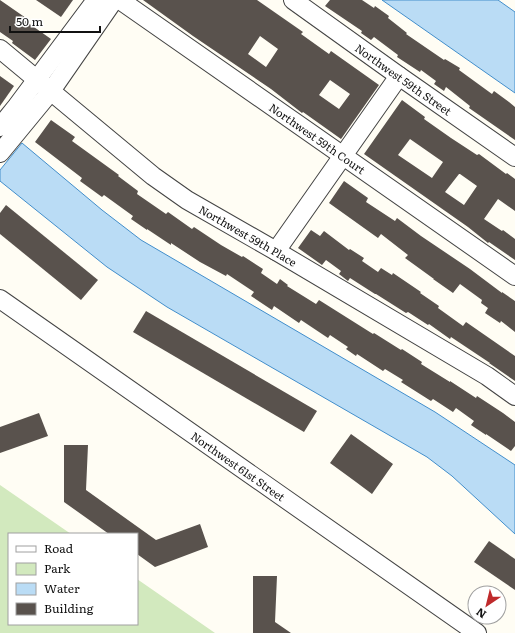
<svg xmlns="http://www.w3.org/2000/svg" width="515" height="633" viewBox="0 0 515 633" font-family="Literata,serif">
	<rect width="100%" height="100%" fill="#fffdf4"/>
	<path fill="#d2e9be" d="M 0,485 L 71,534 L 9,534 L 9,624 L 137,624 L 137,579 L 215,633 L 0,633 Z"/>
	<g fill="#badcf5" stroke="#428ecb">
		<path d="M 382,0 L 498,0 L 515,12 L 515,93 Z"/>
		<path d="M 22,143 L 102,210 L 141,240 L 435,412 L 515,465 L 515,534 L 452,476 L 427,457 L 167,307 L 107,267 L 0,181 L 0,170 Z"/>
	</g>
	<g fill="#59524d" fill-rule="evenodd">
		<path d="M 0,0 L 26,18 L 24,20 L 51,39 L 35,60 L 12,43 L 13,41 L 0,32 Z"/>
		<path d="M 36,0 L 73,0 L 61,17 Z"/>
		<path d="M 143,0 L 257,0 L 303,32 L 301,34 L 329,54 L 331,51 L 379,85 L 341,139 L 303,112 L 302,113 L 271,89 L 193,36 ZM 260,36 L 278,49 L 266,67 L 248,54 ZM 330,80 L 350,94 L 339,109 L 319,95 Z"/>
		<path d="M 330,0 L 362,0 L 374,8 L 375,6 L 389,16 L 388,18 L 407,33 L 406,34 L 444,60 L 445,59 L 460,68 L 459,70 L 492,94 L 494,91 L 509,102 L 515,107 L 515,140 L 469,108 L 470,106 L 446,87 L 444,91 L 434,84 L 436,81 L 421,70 L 420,72 L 397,57 L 398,55 L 374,37 L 371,40 L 361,33 L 362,31 L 325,6 Z"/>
		<path d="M 0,76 L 14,86 L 0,106 Z"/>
		<path d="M 402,100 L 425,117 L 424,119 L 451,138 L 477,155 L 479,154 L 506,174 L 507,173 L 515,179 L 515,211 L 498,199 L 484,219 L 502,231 L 503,230 L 515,239 L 515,260 L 489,242 L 488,243 L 468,227 L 364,154 ZM 410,139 L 443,162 L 432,178 L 398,155 ZM 459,174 L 460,174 L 477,186 L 464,205 L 445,192 Z"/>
		<path d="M 51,120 L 75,137 L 72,141 L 119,175 L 118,176 L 138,191 L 137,194 L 166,214 L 168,212 L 192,229 L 194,227 L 221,245 L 242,257 L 243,256 L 263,269 L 261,273 L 277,284 L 280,279 L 288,285 L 287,286 L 316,304 L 319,300 L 373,334 L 374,333 L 401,350 L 402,349 L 422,362 L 421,364 L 450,382 L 450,381 L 476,398 L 477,396 L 503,413 L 515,422 L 515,446 L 511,451 L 486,434 L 486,435 L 471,425 L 474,421 L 456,408 L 453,412 L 433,399 L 431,401 L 401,382 L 403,380 L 385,369 L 383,371 L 357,354 L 356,356 L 346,349 L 348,347 L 330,335 L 328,338 L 301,320 L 299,323 L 274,306 L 272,310 L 251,296 L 254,292 L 227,274 L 226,276 L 200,262 L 171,243 L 171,245 L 147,229 L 147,230 L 131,219 L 133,216 L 104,195 L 102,197 L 80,181 L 82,178 L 35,142 Z"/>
		<path d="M 344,181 L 368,198 L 366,202 L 395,221 L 397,218 L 421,236 L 470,269 L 502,293 L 502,292 L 515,301 L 515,332 L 501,321 L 500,323 L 485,313 L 488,308 L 481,303 L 482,300 L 460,284 L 453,293 L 433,279 L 434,279 L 405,258 L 408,255 L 381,234 L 378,238 L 329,203 Z"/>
		<path d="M 6,205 L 98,280 L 81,300 L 0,234 L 0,213 Z"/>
		<path d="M 311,230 L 320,236 L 324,231 L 349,250 L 350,249 L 364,258 L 362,261 L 378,272 L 381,268 L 392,275 L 393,273 L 421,292 L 420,293 L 439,306 L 438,308 L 463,326 L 466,322 L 515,356 L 515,381 L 489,363 L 490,363 L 451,337 L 450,339 L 429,324 L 428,325 L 408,312 L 406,313 L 376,294 L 375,294 L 350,278 L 348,281 L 339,274 L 341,271 L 326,260 L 322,265 L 298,248 Z"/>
		<path d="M 146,311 L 317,411 L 304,432 L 133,332 Z"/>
		<path d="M 39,413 L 48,436 L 0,453 L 0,427 Z"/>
		<path d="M 351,434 L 393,464 L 372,494 L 356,482 L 330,463 Z"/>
		<path d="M 64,445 L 88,445 L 86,490 L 156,540 L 200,524 L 208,547 L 155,567 L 137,554 L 137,534 L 109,534 L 64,502 Z"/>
		<path d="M 489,541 L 515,559 L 515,590 L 474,562 Z"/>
		<path d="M 253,576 L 277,576 L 275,622 L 291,633 L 253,633 Z"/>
	</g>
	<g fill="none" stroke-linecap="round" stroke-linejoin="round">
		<defs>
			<g id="minor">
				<path id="s1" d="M 120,0 L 515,276"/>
				<path id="s2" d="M 293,0 L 399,76 L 515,157"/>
				<path id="s3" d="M 0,49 L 153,176 L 187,200 L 276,251 L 487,376 L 515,396"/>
				<path d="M 0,127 L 17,106 L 96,0"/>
				<path d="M 0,153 L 51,91 L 114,0"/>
				<path d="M 276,251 L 399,76"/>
				<path id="s4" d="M 0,299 L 477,633"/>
			</g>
		</defs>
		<use href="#minor" stroke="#444" stroke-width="20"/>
		<use href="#minor" stroke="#fff" stroke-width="18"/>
	</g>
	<g text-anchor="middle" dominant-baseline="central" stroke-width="4" stroke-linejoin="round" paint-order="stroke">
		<g font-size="11" fill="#111" stroke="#fff">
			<text stroke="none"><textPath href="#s2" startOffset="136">Northwest 59th Street</textPath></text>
			<text stroke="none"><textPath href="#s1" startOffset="241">Northwest 59th Court</textPath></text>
			<text stroke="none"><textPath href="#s3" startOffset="311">Northwest 59th Place</textPath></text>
			<text stroke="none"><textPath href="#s4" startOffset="291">Northwest 61st Street</textPath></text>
		</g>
	</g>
	<rect x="8" y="533" width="130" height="92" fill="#ffffff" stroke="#a0a0a0"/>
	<rect x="16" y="546" width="20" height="6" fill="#ffffff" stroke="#a0a0a0"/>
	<text x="44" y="553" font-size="12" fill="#111111">Road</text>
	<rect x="16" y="563" width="20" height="12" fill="#d2e9be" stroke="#a0a0a0"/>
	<text x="44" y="573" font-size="12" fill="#111111">Park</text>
	<rect x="16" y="583" width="20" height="12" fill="#badcf5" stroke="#a0a0a0"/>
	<text x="44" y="593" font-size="12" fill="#111111">Water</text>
	<rect x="16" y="603" width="20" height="12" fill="#59524d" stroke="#a0a0a0"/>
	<text x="44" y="613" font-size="12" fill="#111111">Building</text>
	<g transform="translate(487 605) rotate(215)"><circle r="19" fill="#ffffff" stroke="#a0a0a0"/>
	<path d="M0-3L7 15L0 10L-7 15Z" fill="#bf2a2b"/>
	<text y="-6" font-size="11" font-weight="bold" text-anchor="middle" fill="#111111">N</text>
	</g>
	<path d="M10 26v6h90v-6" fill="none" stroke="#111111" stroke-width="2"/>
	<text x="16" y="26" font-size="12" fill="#111111" stroke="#ffffff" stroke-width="3" paint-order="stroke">50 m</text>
</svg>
